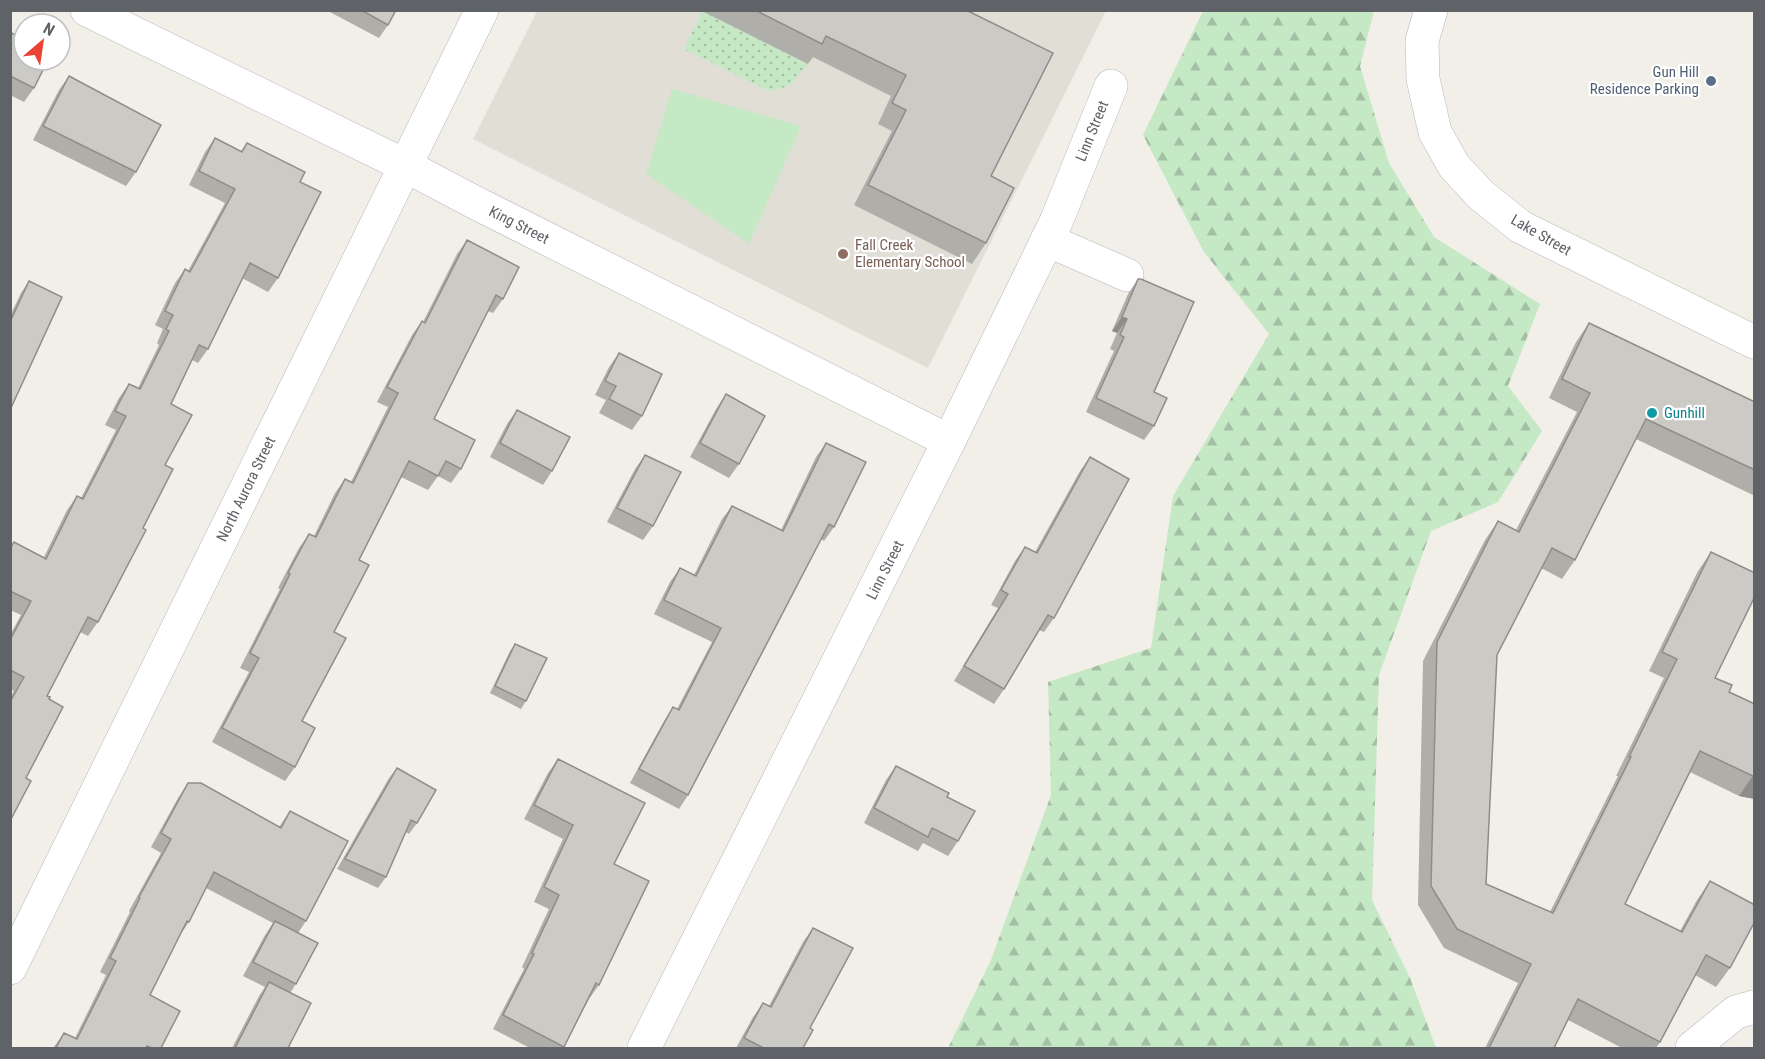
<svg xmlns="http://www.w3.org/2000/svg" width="1765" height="1059" viewBox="0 0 1765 1059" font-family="'Roboto Condensed',sans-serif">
	<defs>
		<pattern id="forest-firs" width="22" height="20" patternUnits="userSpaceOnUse" patternTransform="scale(1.5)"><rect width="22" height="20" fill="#c5e8c5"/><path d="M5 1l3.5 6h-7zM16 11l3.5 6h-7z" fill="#a3c0a4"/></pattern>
		<pattern id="garden-dots" width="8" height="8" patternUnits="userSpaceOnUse" patternTransform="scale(1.5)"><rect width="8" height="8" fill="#c5e8c5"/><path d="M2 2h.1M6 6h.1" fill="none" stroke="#a3c0a4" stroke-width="1.8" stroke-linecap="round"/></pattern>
	</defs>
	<rect width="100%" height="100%" fill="#f1efe8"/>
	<path fill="#e1ded6" d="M 537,11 L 1106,11 L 928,368 L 473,139 Z"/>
	<path fill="#c5e8c5" d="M 672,89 L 801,126 L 749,244 L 646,174 Z"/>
	<path fill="url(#forest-firs)" d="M 1203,11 L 1374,11 L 1360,66 L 1389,163 L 1434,237 L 1540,304 L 1508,386 L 1542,431 L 1498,502 L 1431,531 L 1379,675 L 1372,900 L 1410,978 L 1436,1048 L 948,1048 L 991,960 L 1051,795 L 1048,682 L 1151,648 L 1173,496 L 1269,334 L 1204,252 L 1143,135 Z"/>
	<path fill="url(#garden-dots)" d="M 703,11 L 808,64 L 789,86 L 769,91 L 684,49 Z"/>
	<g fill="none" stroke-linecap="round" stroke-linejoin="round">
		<defs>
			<g id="minor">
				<path d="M 87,10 L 406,166 L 474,202 L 949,441"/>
				<path d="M 1431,10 L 1422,41 L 1423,79 L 1435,132 L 1454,166 L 1481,195 L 1521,227 L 1754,342"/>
				<path d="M 1047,240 L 1127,275"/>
				<path d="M 10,968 L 482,10"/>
				<path d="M 644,1048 L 949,441 L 1056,222 L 1111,86"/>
				<path d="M 1692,1048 L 1736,1012 L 1754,1007"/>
			</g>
		</defs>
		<use href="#minor" stroke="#b5b8bc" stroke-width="34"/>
		<use href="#minor" stroke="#fff" stroke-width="33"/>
	</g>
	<g fill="#afaea9">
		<path d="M 326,10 L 396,10 L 388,25 L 379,38 Z"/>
		<path d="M 700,10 L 966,10 L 991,176 L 986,243 L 972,264 L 854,205 L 892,131 L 878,124 L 891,96 L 813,57 L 808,64 Z"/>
		<path d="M 10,32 L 34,88 L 24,102 L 10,95 Z"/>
		<path d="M 69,76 L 136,172 L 126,186 L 33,140 L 59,90 Z"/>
		<path d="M 215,138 L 241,151 L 247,143 L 300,182 L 278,278 L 268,292 L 242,278 L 208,349 L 198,363 L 192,360 L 171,404 L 165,465 L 143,528 L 98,622 L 88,636 L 80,632 L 47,696 L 26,778 L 10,821 L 10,698 L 14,691 L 10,689 L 10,635 L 21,615 L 10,610 L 10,547 L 14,542 L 44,557 L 67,510 L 77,496 L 81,498 L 116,430 L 105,425 L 119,398 L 129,384 L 138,388 L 159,345 L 157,343 L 163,329 L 155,325 L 175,283 L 185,269 L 188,271 L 225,203 L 189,185 L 205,152 Z"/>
		<path d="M 467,240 L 503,299 L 493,313 L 488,311 L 434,419 L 461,469 L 451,483 L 438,476 L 428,490 L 401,477 L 359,560 L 302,721 L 295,767 L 285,781 L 212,742 L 249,672 L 240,668 L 280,589 L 278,588 L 299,548 L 309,534 L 314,536 L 335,493 L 345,479 L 351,482 L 388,407 L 377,402 L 412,335 L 422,321 L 423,322 L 457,254 Z"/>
		<path d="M 1138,279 L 1154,392 L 1154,426 L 1144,440 L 1086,412 L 1114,351 L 1110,349 L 1117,333 L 1112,331 L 1128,294 Z"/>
		<path d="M 29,281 L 10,410 L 10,316 L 21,293 Z"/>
		<path d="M 1589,323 L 1755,402 L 1755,496 L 1636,439 L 1575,560 L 1562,579 L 1541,568 L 1497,655 L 1486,884 L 1550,912 L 1618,776 L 1616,776 L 1664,678 L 1649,671 L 1698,571 L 1711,552 L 1715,678 L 1729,692 L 1755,704 L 1755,799 L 1739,796 L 1690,772 L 1625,904 L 1680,931 L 1697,900 L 1710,881 L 1730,968 L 1716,987 L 1695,975 L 1660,1042 L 1656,1048 L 1622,1048 L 1568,1020 L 1554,1048 L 1485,1048 L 1518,983 L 1444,948 L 1418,905 L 1423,661 L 1485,540 L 1498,521 L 1516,530 L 1577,412 L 1549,398 L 1576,342 Z"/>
		<path d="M 619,353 L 642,416 L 632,430 L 599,413 L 606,400 L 595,395 L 609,367 Z"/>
		<path d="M 726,394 L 739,464 L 729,478 L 690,457 L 716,409 Z"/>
		<path d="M 517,410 L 552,471 L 543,485 L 490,457 L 507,424 Z"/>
		<path d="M 826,443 L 834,527 L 824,541 L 821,539 L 688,795 L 679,809 L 630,783 L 664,721 L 673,707 L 677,709 L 712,642 L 654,614 L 670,582 L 680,568 L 694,575 L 722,519 L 732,506 L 781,530 L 816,457 Z"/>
		<path d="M 645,455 L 653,526 L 643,540 L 607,522 L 635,469 Z"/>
		<path d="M 1090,457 L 1054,618 L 1044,632 L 1039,630 L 1004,689 L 994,704 L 954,681 L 998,608 L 991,605 L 1015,561 L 1025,547 L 1035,552 L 1080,471 Z"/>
		<path d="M 515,644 L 526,701 L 521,709 L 490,693 L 510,651 Z"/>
		<path d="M 558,759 L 614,864 L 599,985 L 589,999 L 563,1048 L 530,1048 L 493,1029 L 524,969 L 522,967 L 549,909 L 534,902 L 563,839 L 524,819 L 548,773 Z"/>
		<path d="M 896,766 L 947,797 L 958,841 L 948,856 L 923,843 L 918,851 L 864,823 L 886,780 Z"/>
		<path d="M 397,768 L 417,823 L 409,834 L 406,832 L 386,877 L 378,888 L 337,869 L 389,778 Z"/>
		<path d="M 188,783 L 279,827 L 290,811 L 306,921 L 298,933 L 296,984 L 290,993 L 288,1048 L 232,1048 L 259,996 L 265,987 L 243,976 L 265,935 L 273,923 L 206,888 L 189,922 L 180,935 L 150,995 L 161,1048 L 53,1048 L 64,1033 L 75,1038 L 106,975 L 100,972 L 130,912 L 129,911 L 161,853 L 151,847 L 178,798 Z"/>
		<path d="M 813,928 L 810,1028 L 803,1048 L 736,1048 L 753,1017 L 763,1003 L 769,1006 L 803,942 Z"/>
	</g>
	<g fill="#8f8d8a">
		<path d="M 1122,317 L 1127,319 L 1117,333 L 1112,331 Z"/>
		<path d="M 1752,777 L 1755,777 L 1755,799 L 1739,796 Z"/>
	</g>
	<g fill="#cccac5" stroke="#8f8d8a" stroke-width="1.5">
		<path d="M 361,10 L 396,10 L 388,25 Z"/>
		<path d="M 755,10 L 966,10 L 1053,53 L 991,176 L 1014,188 L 986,243 L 868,185 L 906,110 L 892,103 L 906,75 L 826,36 L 822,44 Z"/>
		<path d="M 10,32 L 24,40 L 24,60 L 48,60 L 34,88 L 10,76 Z"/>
		<path d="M 69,76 L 161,125 L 136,172 L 43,126 Z"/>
		<path d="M 215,138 L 242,152 L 247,143 L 305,172 L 300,182 L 321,192 L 278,278 L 250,263 L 208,349 L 199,345 L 171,404 L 192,415 L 165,465 L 173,469 L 143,528 L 146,530 L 98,622 L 88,617 L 47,696 L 50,697 L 49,699 L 63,707 L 26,778 L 31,781 L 10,821 L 10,702 L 24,677 L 10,670 L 10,640 L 31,601 L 10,591 L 10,549 L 14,542 L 46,559 L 77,496 L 83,499 L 126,416 L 115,411 L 129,384 L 140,389 L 169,331 L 166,329 L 173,315 L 165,311 L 185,269 L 190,272 L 235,189 L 199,171 Z"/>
		<path d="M 467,240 L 519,267 L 503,299 L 496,295 L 434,419 L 475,440 L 461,469 L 446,461 L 438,476 L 409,461 L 359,560 L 369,565 L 334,632 L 346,638 L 302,721 L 315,728 L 295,767 L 222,728 L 259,658 L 250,653 L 290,574 L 288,573 L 309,534 L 316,537 L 345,479 L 353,483 L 398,393 L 387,387 L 422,321 L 425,323 Z"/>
		<path d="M 1138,279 L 1141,279 L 1194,302 L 1154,392 L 1167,398 L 1154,426 L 1096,398 L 1124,337 L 1120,335 L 1127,319 L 1122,317 Z"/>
		<path d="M 29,281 L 62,297 L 10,410 L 10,322 Z"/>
		<path d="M 1589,323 L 1755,402 L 1755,470 L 1646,419 L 1575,560 L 1552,548 L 1497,655 L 1486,884 L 1553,913 L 1631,757 L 1629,757 L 1677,659 L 1662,652 L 1711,552 L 1755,573 L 1755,596 L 1715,678 L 1732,685 L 1729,692 L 1755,704 L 1755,777 L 1700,751 L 1625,904 L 1682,932 L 1710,881 L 1755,905 L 1755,921 L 1730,968 L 1706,955 L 1660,1042 L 1578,999 L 1554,1048 L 1489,1048 L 1531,964 L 1457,929 L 1431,886 L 1437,642 L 1498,521 L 1519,532 L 1590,393 L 1562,379 Z"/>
		<path d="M 619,353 L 662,374 L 642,416 L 609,399 L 616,386 L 605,381 Z"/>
		<path d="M 726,394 L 765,416 L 739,464 L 700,443 Z"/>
		<path d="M 517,410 L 570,437 L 552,471 L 500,443 Z"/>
		<path d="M 826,443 L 866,462 L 834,527 L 829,524 L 688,795 L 639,769 L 673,707 L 679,710 L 721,628 L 664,600 L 680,568 L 696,576 L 732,506 L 783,531 Z"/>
		<path d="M 645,455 L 681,472 L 653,526 L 617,508 Z"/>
		<path d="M 1090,457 L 1129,479 L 1054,618 L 1048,615 L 1004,689 L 964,666 L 1008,594 L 1001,590 L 1025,547 L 1037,553 Z"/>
		<path d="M 515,644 L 547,658 L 526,701 L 495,686 Z"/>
		<path d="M 558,759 L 645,803 L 614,864 L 649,881 L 599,985 L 596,983 L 564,1047 L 503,1015 L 534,954 L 532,953 L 559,895 L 544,887 L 573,825 L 534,805 Z"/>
		<path d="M 896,766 L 949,793 L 947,797 L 975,811 L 958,841 L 932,828 L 928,837 L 874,808 Z"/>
		<path d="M 397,768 L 436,790 L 417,823 L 411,820 L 386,877 L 345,859 Z"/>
		<path d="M 188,783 L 201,783 L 281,828 L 290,811 L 348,841 L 306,921 L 214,872 L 189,922 L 187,921 L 150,995 L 180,1011 L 161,1048 L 152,1048 L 147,1046 L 146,1048 L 56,1048 L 64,1033 L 77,1039 L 116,961 L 110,958 L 140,898 L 139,897 L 171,839 L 161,833 Z"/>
		<path d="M 275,921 L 318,943 L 296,984 L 253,962 Z"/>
		<path d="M 813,928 L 853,948 L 810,1028 L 813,1030 L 803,1048 L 764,1048 L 744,1038 L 763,1003 L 771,1007 Z"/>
		<path d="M 269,982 L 311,1003 L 288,1048 L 235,1048 Z"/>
	</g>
	<circle fill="#5c6f8a" stroke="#fff" stroke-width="2" cx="1711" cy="81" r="6"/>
	<circle fill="#8d6e63" stroke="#fff" stroke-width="2" cx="843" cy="254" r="6"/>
	<circle fill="#0f9aa8" stroke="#fff" stroke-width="2" cx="1652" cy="413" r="6"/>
	<g text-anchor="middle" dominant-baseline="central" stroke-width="4.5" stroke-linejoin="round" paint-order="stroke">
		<g font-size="15" fill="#4e5e75" stroke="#fff" text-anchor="end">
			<text x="1699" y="72">Gun Hill<tspan x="1699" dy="17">Residence Parking</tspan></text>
		</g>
		<g font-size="15" fill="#5f6368" stroke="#fff">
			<text transform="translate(1092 131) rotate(-68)">Linn Street</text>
			<text transform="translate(519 225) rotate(27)">King Street</text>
			<text transform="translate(1541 235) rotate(30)">Lake Street</text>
			<text transform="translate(246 489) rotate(-64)">North Aurora Street</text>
			<text transform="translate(885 570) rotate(-63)">Linn Street</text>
		</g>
		<g font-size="15" fill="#785e54" stroke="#fff" text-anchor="start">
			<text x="855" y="245">Fall Creek<tspan x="855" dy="17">Elementary School</tspan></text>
		</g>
		<g font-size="15" fill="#0d838f" stroke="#fff" text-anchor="start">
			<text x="1664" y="413">Gunhill</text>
		</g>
	</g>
	<rect width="1765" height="1059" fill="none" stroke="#5f6368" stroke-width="24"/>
	<g transform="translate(42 42) rotate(29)"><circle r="28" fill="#ffffff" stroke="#bfc1c3" stroke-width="1.5"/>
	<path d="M0-4.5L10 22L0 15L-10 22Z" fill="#ea4335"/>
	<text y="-9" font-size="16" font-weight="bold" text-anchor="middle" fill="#5f6368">N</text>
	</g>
</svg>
